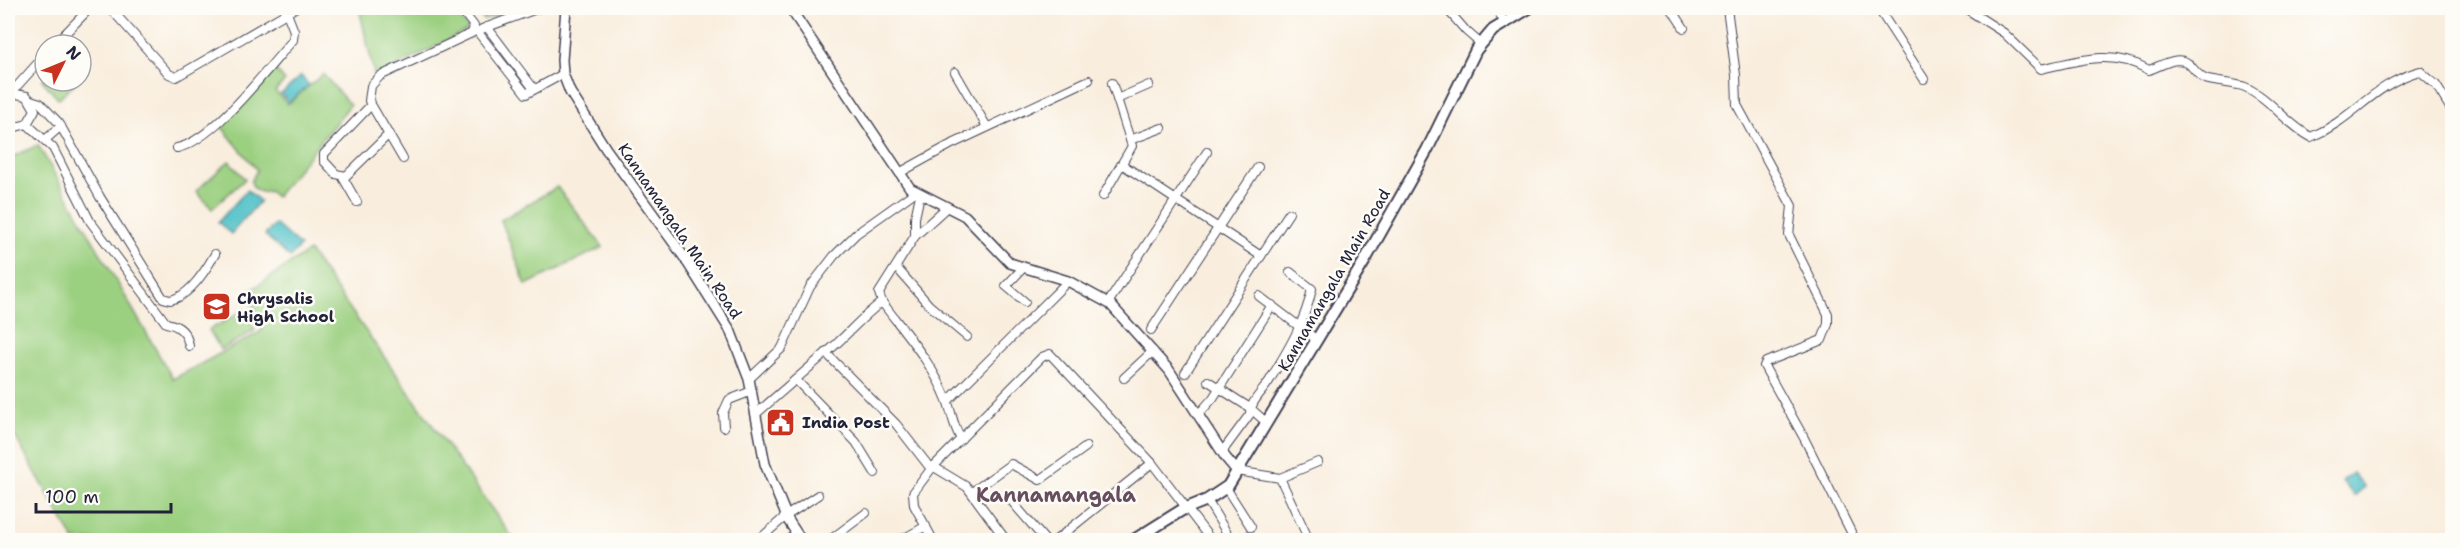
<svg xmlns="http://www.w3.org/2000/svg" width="2460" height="548" viewBox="0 0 2460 548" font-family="'Shantell Sans',sans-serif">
	<rect width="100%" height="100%" fill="#fdfcf7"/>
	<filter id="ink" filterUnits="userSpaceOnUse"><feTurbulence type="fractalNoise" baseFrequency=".0167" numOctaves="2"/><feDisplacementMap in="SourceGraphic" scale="12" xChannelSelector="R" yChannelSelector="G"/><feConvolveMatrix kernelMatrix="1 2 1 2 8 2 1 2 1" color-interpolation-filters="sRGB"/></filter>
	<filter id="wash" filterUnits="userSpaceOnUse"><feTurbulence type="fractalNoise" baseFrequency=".008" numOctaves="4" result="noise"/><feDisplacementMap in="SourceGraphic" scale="24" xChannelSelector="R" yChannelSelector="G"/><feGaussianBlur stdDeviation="1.35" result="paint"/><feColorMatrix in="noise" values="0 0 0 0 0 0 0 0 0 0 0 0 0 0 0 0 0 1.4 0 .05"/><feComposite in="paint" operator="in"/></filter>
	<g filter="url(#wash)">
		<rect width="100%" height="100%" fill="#f9eede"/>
		<g fill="#9cd081" stroke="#5f795e" stroke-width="1.5">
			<path d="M 359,8 L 453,8 L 469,29 L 375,78 Z"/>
			<path d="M 473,8 L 520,8 L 484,20 Z"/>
			<path d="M 275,69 L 285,81 L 275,91 L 288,104 L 323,74 L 350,105 L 276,197 L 269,191 C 260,194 253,190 251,181 L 257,170 L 221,126 Z"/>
			<path d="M 45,77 L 45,81 L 78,81 L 58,99 L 42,80 Z"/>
			<path d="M 38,145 L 173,379 L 262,331 L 248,292 L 309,251 L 514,540 L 74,540 L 8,424 L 8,159 Z"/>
			<path d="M 229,161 L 245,179 L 212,209 L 196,191 Z"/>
			<path d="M 557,187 L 603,247 L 526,285 L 501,220 Z"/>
			<path d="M 244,310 L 255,330 L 221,350 L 209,330 Z"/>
		</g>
		<g fill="#55c3c9" stroke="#3c7282" stroke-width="1.5">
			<path d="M 301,76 L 309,85 L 289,102 L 281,94 Z"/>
			<path d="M 247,190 L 260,201 L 231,234 L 218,222 Z"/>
			<path d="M 275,224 L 300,246 L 290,258 L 265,235 Z"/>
			<path d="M 2353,473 L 2365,487 L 2354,496 L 2342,481 Z"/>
		</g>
	</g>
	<g filter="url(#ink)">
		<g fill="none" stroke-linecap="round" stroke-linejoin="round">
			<defs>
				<g id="minor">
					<path d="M 110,8 L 169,74 L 176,77 L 295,8"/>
					<path d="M 1446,8 L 1466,31 L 1481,44"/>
					<path d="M 1496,8 L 1505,23"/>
					<path d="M 1671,8 L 1684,28"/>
					<path d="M 1727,8 L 1736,75 L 1737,105 L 1792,206 L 1789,235 L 1828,314 L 1828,324 L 1822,340 L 1766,362 L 1764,366 L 1804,438 L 1855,540"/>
					<path d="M 1878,8 L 1924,79"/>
					<path d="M 1965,8 L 2004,33 L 2041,69 C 2080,60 2113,49 2149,70 C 2163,65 2180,53 2191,66 C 2195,71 2199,76 2205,79 C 2217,83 2236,83 2245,87 C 2270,98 2286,124 2311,137 C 2354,119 2373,84 2420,71 L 2436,85 L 2452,111"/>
					<path d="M 487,27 L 534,89"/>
					<path d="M 482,29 L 539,8"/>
					<path d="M 477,31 L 526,94 L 563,74"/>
					<path d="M 54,45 L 90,8"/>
					<path d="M 955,72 L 987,127"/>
					<path d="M 10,94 L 45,55"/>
					<path d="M 1117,99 L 1149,85"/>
					<path d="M 31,100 L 40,103 L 59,123 L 100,197 L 163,298 L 170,300 C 189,297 206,270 215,254"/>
					<path d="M 371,105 L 324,154 L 324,161 L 336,174 L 346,176 L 389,134"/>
					<path d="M 8,124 L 16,127 L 27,124 L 35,110 L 27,96 L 11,93"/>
					<path d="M 27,124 L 53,148 L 90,221 L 166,323 C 179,325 187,333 189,346"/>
					<path d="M 45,140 L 61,126"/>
					<path d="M 1130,140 L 1162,128"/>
					<path d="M 177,148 C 213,141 267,69 293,40 L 294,31 L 285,8"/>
					<path d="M 403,159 L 369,101 L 371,86 L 380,76 L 472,33 L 474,26 L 460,8"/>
					<path d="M 1123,165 L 1261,256"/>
					<path d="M 901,172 L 950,145 L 1089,80"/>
					<path d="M 342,176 L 357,202"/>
					<path d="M 1103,196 L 1132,146 L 1112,83"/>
					<path d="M 947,207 L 915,236 L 879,293 L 882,302 C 905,333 933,364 947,400 C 952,413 953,426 961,439"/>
					<path d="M 915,236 L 915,218 L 920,195"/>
					<path d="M 896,267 L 929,305 L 967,337"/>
					<path d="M 1023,268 L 1006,286 L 1025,302"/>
					<path d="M 1259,296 L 1317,340"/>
					<path d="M 1108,303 L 1207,152"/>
					<path d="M 1151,330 L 1258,167"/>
					<path d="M 826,353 C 846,337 861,317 882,302"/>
					<path d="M 1185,373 L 1289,213"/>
					<path d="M 1124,378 L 1153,351"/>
					<path d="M 749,379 L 782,348 L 810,287 L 834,256 L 856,234 L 915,192"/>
					<path d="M 796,380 L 856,442 L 875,473"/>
					<path d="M 1208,381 L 1250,408 L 1267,423"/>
					<path d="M 948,401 L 1068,281"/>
					<path d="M 757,413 L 826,353 L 896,424 L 931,469"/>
					<path d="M 1198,415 L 1213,398 L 1272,305"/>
					<path d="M 724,427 L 723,413 L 729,400 L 752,391"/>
					<path d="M 1222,452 L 1250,414 C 1250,401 1265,390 1271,378 C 1288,350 1305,322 1312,289 L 1290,272"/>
					<path d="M 934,467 L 967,487 L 1006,540"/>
					<path d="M 1237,471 L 1280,478 L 1309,540"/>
					<path d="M 1280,478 L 1318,462"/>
					<path d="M 1226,488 L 1251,527"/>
					<path d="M 972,492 L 1011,464 L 1040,480 L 1086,447"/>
					<path d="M 1008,497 L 1045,540"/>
					<path d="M 1207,500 L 1231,540"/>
					<path d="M 762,537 L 786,516 L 818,495"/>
					<path d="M 788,540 L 796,533"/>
					<path d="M 830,540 L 866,513"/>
					<path d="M 901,540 L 926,526"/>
					<path d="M 933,540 L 914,505 L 913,493 L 931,469 L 1042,357 L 1050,354 L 1152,463 L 1211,540"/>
					<path d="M 1056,540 L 1152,463"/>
				</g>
				<g id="tertiary">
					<path d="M 566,8 L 562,60 L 563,74 L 570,92 L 606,149 L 684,257 L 730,330 L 749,379 L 765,464 L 788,520 L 801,540"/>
					<path d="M 790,8 L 910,188 L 965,216 L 1010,263 L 1068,281 L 1110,304 L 1169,370 L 1226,458 L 1237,471"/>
				</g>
				<path id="secondary" d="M 1134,540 L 1182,510 L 1207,500 L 1228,486 L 1364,262 L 1427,150 L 1476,50 L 1493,30 L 1529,8"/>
			</defs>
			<use href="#minor" stroke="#424153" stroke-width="10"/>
			<use href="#tertiary" stroke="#424153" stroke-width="12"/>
			<use href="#secondary" stroke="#424153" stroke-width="14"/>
			<use href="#minor" stroke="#fff" stroke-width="8"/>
			<use href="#tertiary" stroke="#fff" stroke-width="9"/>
			<use href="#secondary" stroke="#fff" stroke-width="10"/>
		</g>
	</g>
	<defs>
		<symbol id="school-square" viewBox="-11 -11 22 22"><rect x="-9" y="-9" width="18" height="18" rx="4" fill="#c8321e" stroke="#fdfcf7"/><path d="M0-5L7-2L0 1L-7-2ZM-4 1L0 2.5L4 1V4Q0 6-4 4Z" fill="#fff"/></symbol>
		<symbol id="civic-square" viewBox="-11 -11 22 22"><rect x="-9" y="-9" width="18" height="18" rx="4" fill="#c8321e" stroke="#fdfcf7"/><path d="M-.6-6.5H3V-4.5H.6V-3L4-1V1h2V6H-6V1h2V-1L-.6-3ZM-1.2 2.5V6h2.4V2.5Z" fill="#fff"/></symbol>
	</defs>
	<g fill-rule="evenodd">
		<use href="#school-square" x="200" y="290" width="33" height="33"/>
		<use href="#civic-square" x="764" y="406" width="33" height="33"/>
	</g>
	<g text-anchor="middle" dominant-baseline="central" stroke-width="5" stroke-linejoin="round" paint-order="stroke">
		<g font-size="16" fill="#22223b" stroke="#fdfcf7">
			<text transform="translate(680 231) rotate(56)">Kannamangala Main Road</text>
			<text transform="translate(1334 280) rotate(-60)">Kannamangala Main Road</text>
		</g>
		<g font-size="16" font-weight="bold" fill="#22223b" stroke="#fdfcf7" text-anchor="start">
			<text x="237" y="298">Chrysalis<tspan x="237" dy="18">High School</tspan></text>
			<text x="802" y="422">India Post</text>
		</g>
		<g font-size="20" font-weight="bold" fill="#674e5e" stroke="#fdfcf7">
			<text x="1056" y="495">Kannamangala</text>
		</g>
	</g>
	<rect width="2460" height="548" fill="none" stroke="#fdfcf7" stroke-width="30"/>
	<g transform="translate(63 63) rotate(47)"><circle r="28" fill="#fdfcf7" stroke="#a5a5ac" stroke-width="1.5"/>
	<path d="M0-4.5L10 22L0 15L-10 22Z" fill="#c8321e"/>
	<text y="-9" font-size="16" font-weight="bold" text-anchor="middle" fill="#22223b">N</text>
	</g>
	<path d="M36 503v9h135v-9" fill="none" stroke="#22223b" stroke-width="3"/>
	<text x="45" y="503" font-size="18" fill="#22223b" stroke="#fdfcf7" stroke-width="4.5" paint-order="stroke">100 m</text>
</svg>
